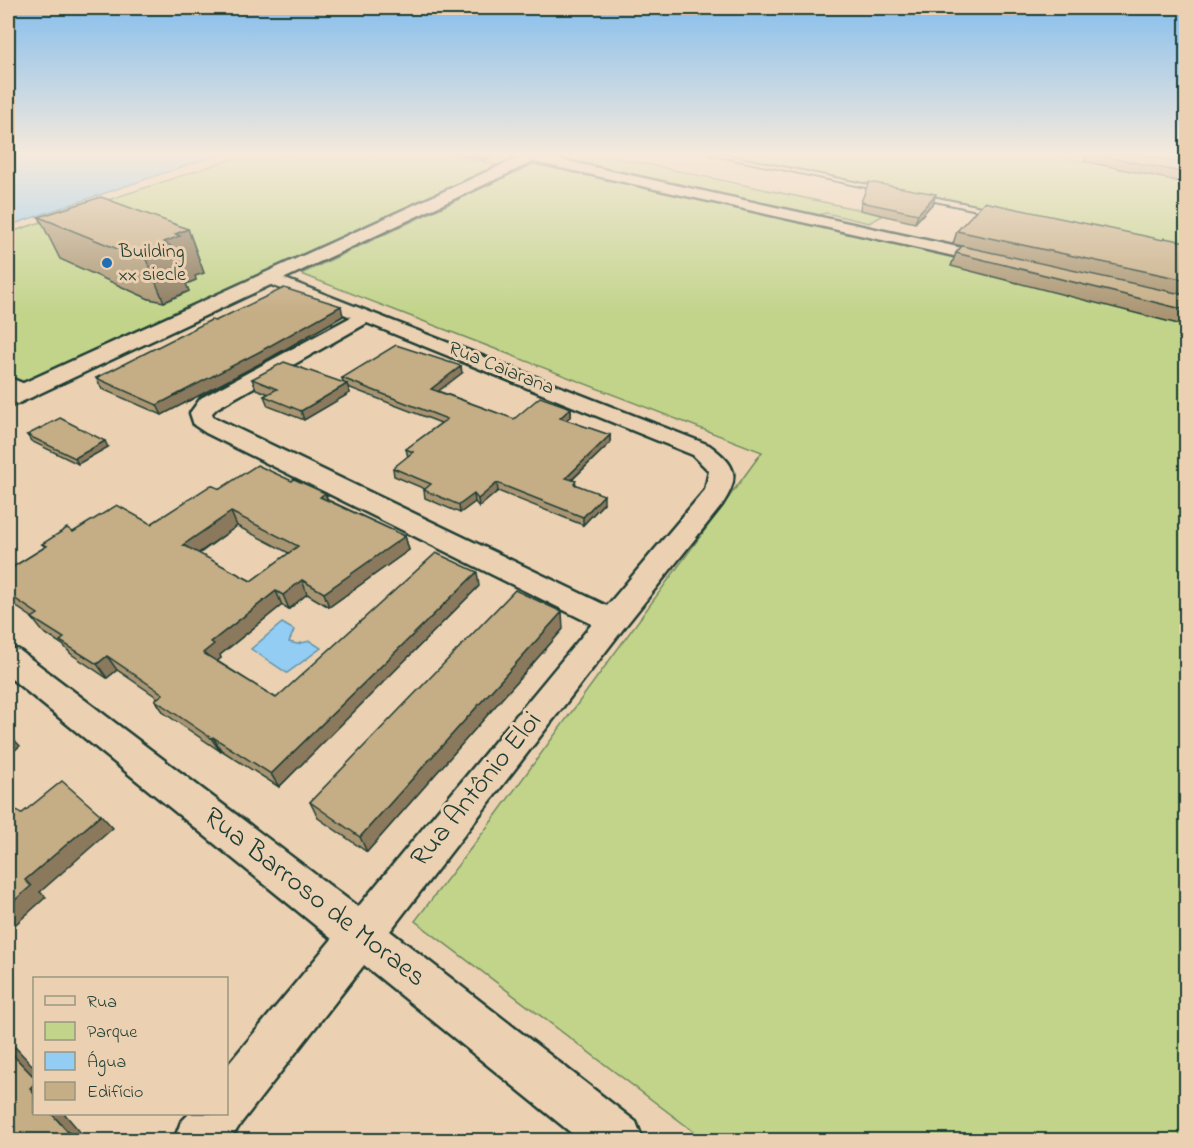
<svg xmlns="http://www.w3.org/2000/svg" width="1194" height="1148" viewBox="0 0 1194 1148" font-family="'Indie Flower',sans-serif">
	<rect width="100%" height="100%" fill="#ebd1b2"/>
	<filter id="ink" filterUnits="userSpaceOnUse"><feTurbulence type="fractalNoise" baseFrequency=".0167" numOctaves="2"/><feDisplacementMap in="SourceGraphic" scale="12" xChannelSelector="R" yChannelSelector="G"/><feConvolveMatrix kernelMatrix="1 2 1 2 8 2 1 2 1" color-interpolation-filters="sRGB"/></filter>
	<g filter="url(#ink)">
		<g fill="#c1d48a" stroke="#70885f" stroke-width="1.5">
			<path d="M 247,154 L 449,154 L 503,166 L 14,387 L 8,383 L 8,233 Z"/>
			<path d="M 567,154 L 599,154 L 884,215 L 869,223 L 826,213 L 813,216 L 557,160 Z"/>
			<path d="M 717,154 L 1118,154 L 1152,169 L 1073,155 L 1061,157 L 1186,182 L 1186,249 Z"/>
			<path d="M 533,164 L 962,255 L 1186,326 L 1186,1140 L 705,1140 L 415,921 L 488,826 L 762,452 L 301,274 Z"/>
		</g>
		<g fill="#94cdf4" stroke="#6593a7" stroke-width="1.5">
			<path d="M 8,154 L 220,154 L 8,226 Z"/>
			<path d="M 282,623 L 294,630 L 289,642 L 297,644 L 310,641 L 321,648 L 287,673 L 251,649 Z"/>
		</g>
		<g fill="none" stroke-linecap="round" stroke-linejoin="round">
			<defs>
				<g id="lane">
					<path d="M 710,154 L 721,154 L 887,189 L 884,191 Z"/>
					<path d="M 918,194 L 996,210 L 1000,212 L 996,214 L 916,197 Z"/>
				</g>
				<g id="street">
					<path d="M 511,154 L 534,154 L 994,255 L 1002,260 L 994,265 L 517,158 Z"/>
					<path d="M 270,273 L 709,445 C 736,465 741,476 722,505 L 623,629 L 390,931 L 636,1122 L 643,1140 L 580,1140 L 364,965 L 241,1123 L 230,1140 L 174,1140 L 181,1122 L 189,1114 L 226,1114 L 226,1067 L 332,939 L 8,676 L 8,647 L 19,650 L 358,907 L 592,624 L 206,433 L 194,425 L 190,413 L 201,398 L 351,317 L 264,282 L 261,278 L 264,274 ZM 367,323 L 693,455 L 709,471 L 705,490 L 607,606 L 213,417 L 212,413 L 217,408 Z"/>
					<path d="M 8,377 L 32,387 L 35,392 L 32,397 L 24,399 L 8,392 Z"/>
				</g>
				<path id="secondary" d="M 526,154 L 545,154 L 543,157 L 17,404 L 8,407 L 8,390 Z"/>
			</defs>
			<use href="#lane" stroke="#1f3d34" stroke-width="4"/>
			<use href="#street" stroke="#1f3d34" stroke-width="5"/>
			<use href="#secondary" stroke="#1f3d34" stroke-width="5"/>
			<use href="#lane" fill="#ebd1b2" fill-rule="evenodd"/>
			<use href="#street" fill="#ebd1b2" fill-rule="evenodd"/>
			<use href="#secondary" fill="#ebd1b2" fill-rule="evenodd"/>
		</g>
		<g fill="#a99572" stroke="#1f3d34" stroke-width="1.5" fill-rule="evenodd">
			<path d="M 459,154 L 497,154 L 484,160 Z"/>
			<path d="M 1087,154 L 1137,154 L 1186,164 L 1186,183 L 1084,161 Z"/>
			<path d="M 1153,154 L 1186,154 L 1186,161 Z"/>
			<path d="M 861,202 L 933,203 L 915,223 L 860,210 Z"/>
			<path d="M 39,217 L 188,229 L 204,273 L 195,276 L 196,280 L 186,284 L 189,291 L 164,302 L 149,299 L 60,259 Z"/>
			<path d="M 957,231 L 1163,240 L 1186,242 L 1186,326 L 951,266 L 956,253 L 962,246 L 953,244 Z"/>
			<path d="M 343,316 L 263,362 L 162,415 L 102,389 L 96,378 L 215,321 Z"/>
			<path d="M 462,373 L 438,391 L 514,419 L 571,408 L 571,416 L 566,420 L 610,435 L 610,443 L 572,480 L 576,484 L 604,503 L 583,525 L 498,491 L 479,507 L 475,502 L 460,513 L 425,498 L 424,490 L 425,489 L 394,476 L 393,468 L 408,457 L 406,449 L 441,423 L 348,387 L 350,393 L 304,420 L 268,406 L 264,396 L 269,394 L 256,389 L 252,379 L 343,383 L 342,378 Z"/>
			<path d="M 27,435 L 108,447 L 78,464 L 31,441 Z"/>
			<path d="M 292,481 L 325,493 L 328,500 L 405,536 L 409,550 L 329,607 L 307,594 L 289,609 L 282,605 L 220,655 L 221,658 L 217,661 L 276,698 L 479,586 L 279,787 L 221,750 L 220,751 L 164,713 L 155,700 L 158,698 L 117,670 L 107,678 L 71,654 L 63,645 L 43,632 L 32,618 L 33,618 L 8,601 L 8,570 L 45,547 L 42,544 L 73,532 L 151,524 L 220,489 ZM 237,526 L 289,553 L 251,581 L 199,554 Z"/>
			<path d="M 563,629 L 367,852 L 318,818 L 310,802 Z"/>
		</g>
		<g fill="#8a795d" stroke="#1f3d34" stroke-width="1.5">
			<path d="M 484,154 L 497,154 L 484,160 Z"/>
			<path d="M 936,194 L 933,203 L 915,223 L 918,214 Z"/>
			<path d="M 188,229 L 204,273 L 195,276 L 196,280 L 186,284 L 189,291 L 164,302 L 145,257 L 175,234 Z"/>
			<path d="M 341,306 L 343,316 L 263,362 L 162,415 L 157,405 Z"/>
			<path d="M 461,366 L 462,373 L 432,396 L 431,389 Z"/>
			<path d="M 347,384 L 350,393 L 304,420 L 301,411 Z"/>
			<path d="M 571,408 L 571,416 L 560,425 L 560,418 Z"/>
			<path d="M 610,435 L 610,443 L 566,485 L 566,478 Z"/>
			<path d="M 105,441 L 108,447 L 78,464 L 75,458 Z"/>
			<path d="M 497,483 L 498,491 L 479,507 L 478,499 Z"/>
			<path d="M 325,493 L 330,507 L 320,497 Z"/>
			<path d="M 474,494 L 475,502 L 460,513 L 459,505 Z"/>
			<path d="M 604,495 L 604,503 L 583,525 L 583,517 Z"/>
			<path d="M 231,512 L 237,526 L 190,559 L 183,545 Z"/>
			<path d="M 405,536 L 409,550 L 329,607 L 324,593 Z"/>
			<path d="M 477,572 L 479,586 L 279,787 L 271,774 Z"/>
			<path d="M 302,580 L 307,594 L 289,609 L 283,595 Z"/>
			<path d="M 276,591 L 282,605 L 220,655 L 221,658 L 211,666 L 203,653 L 211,642 Z"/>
			<path d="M 562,612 L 563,629 L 367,852 L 360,837 Z"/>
			<path d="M 107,656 L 117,670 L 107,678 L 97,664 Z"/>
			<path d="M 8,733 L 20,746 L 8,756 Z"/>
			<path d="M 213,737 L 221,750 L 220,751 L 211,738 Z"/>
			<path d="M 101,815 L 113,828 L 40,892 L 46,897 L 8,931 L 8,906 L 25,880 Z"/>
			<path d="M 8,1044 L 15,1047 L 34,1067 L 34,1077 L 8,1050 Z"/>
			<path d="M 34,1084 L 34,1094 L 30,1088 Z"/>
			<path d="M 51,1113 L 64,1113 L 87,1140 L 75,1140 Z"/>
		</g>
		<g fill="#c5ad85" stroke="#1f3d34" stroke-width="1.5" fill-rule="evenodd">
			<path d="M 1092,154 L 1137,154 L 1186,164 L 1186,173 Z"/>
			<path d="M 869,182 L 936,194 L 918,214 L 861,202 Z"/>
			<path d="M 101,197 L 188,229 L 175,234 L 180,236 L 164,242 L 172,247 L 145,257 L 130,254 L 39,217 Z"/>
			<path d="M 984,202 L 1163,240 L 1164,238 L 1186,242 L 1186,280 L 957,231 Z"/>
			<path d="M 962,246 L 1186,295 L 1186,310 L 956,253 Z"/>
			<path d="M 284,288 L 341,306 L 259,352 L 157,405 L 96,378 L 211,320 L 215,321 Z"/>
			<path d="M 396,345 L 461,366 L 431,389 L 514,419 L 540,397 L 571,408 L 560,418 L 610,435 L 566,478 L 576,481 L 574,484 L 604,495 L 583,517 L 497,483 L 478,499 L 474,494 L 459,505 L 424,490 L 431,484 L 393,468 L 413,452 L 406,449 L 447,419 L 342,378 Z"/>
			<path d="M 284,362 L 347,384 L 301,411 L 264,396 L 277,389 L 252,379 Z"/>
			<path d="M 60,418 L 105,441 L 75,458 L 27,435 Z"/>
			<path d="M 257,465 L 292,481 L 294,479 L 325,493 L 320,497 L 405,536 L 324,593 L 302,580 L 283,595 L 276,591 L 211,642 L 214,644 L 203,653 L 276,698 L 436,553 L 477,572 L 271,774 L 213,737 L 211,738 L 155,700 L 163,694 L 107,656 L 97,664 L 60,641 L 64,638 L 32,618 L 38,614 L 8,594 L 8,570 L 47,546 L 42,544 L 67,528 L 73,532 L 117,505 L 151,524 L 211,485 L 220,489 ZM 231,512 L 298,546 L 251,581 L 183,545 Z"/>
			<path d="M 515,590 L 562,612 L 360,837 L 310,802 Z"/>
			<path d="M 62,781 L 101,815 L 25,880 L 31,886 L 8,906 L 8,803 L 21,814 Z"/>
			<path d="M 8,1050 L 34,1077 L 34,1084 L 30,1088 L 34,1094 L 34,1113 L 51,1113 L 75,1140 L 8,1140 Z"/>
		</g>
	</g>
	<linearGradient id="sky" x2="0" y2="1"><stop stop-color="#86beed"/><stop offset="0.49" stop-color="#f6eadc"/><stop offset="1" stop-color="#f6eadc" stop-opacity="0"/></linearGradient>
	<rect width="1194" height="315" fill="url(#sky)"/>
	<circle fill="#1f6fb2" stroke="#ebd1b2" stroke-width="2" cx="107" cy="263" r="6"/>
	<g text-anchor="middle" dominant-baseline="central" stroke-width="6" stroke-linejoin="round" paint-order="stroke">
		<g font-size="20" fill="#1f3d34" stroke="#ebd1b2" text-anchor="start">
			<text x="119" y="252">Building<tspan x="119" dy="23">xx siecle</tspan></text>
		</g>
		<g font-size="20" fill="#1f3d34" stroke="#ebd1b2">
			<text transform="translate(501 369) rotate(22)">Rua Caiarana</text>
		</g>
		<g font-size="28" fill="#1f3d34" stroke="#ebd1b2">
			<text transform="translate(477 790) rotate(-51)">Rua Antônio Eloi</text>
			<text transform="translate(314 898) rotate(38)">Rua Barroso de Moraes</text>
		</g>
	</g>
	<rect width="1194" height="1148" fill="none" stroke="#ebd1b2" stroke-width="30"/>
	<rect x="15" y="15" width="1164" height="1118" fill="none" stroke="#1f3d34" stroke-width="2" filter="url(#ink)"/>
	<rect x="33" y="977" width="195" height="138" fill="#ebd1b2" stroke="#999680" stroke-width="1.5"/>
	<rect x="45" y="996" width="30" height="9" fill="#ebd1b2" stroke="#999680" stroke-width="1.5"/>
	<text x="87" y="1007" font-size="18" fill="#1f3d34">Rua</text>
	<rect x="45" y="1022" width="30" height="18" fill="#c1d48a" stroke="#999680" stroke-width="1.5"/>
	<text x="87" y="1037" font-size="18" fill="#1f3d34">Parque</text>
	<rect x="45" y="1052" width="30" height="18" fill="#94cdf4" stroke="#999680" stroke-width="1.5"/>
	<text x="87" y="1067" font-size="18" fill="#1f3d34">Água</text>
	<rect x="45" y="1082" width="30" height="18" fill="#c5ad85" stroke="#999680" stroke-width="1.5"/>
	<text x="87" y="1097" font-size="18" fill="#1f3d34">Edifício</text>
</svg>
